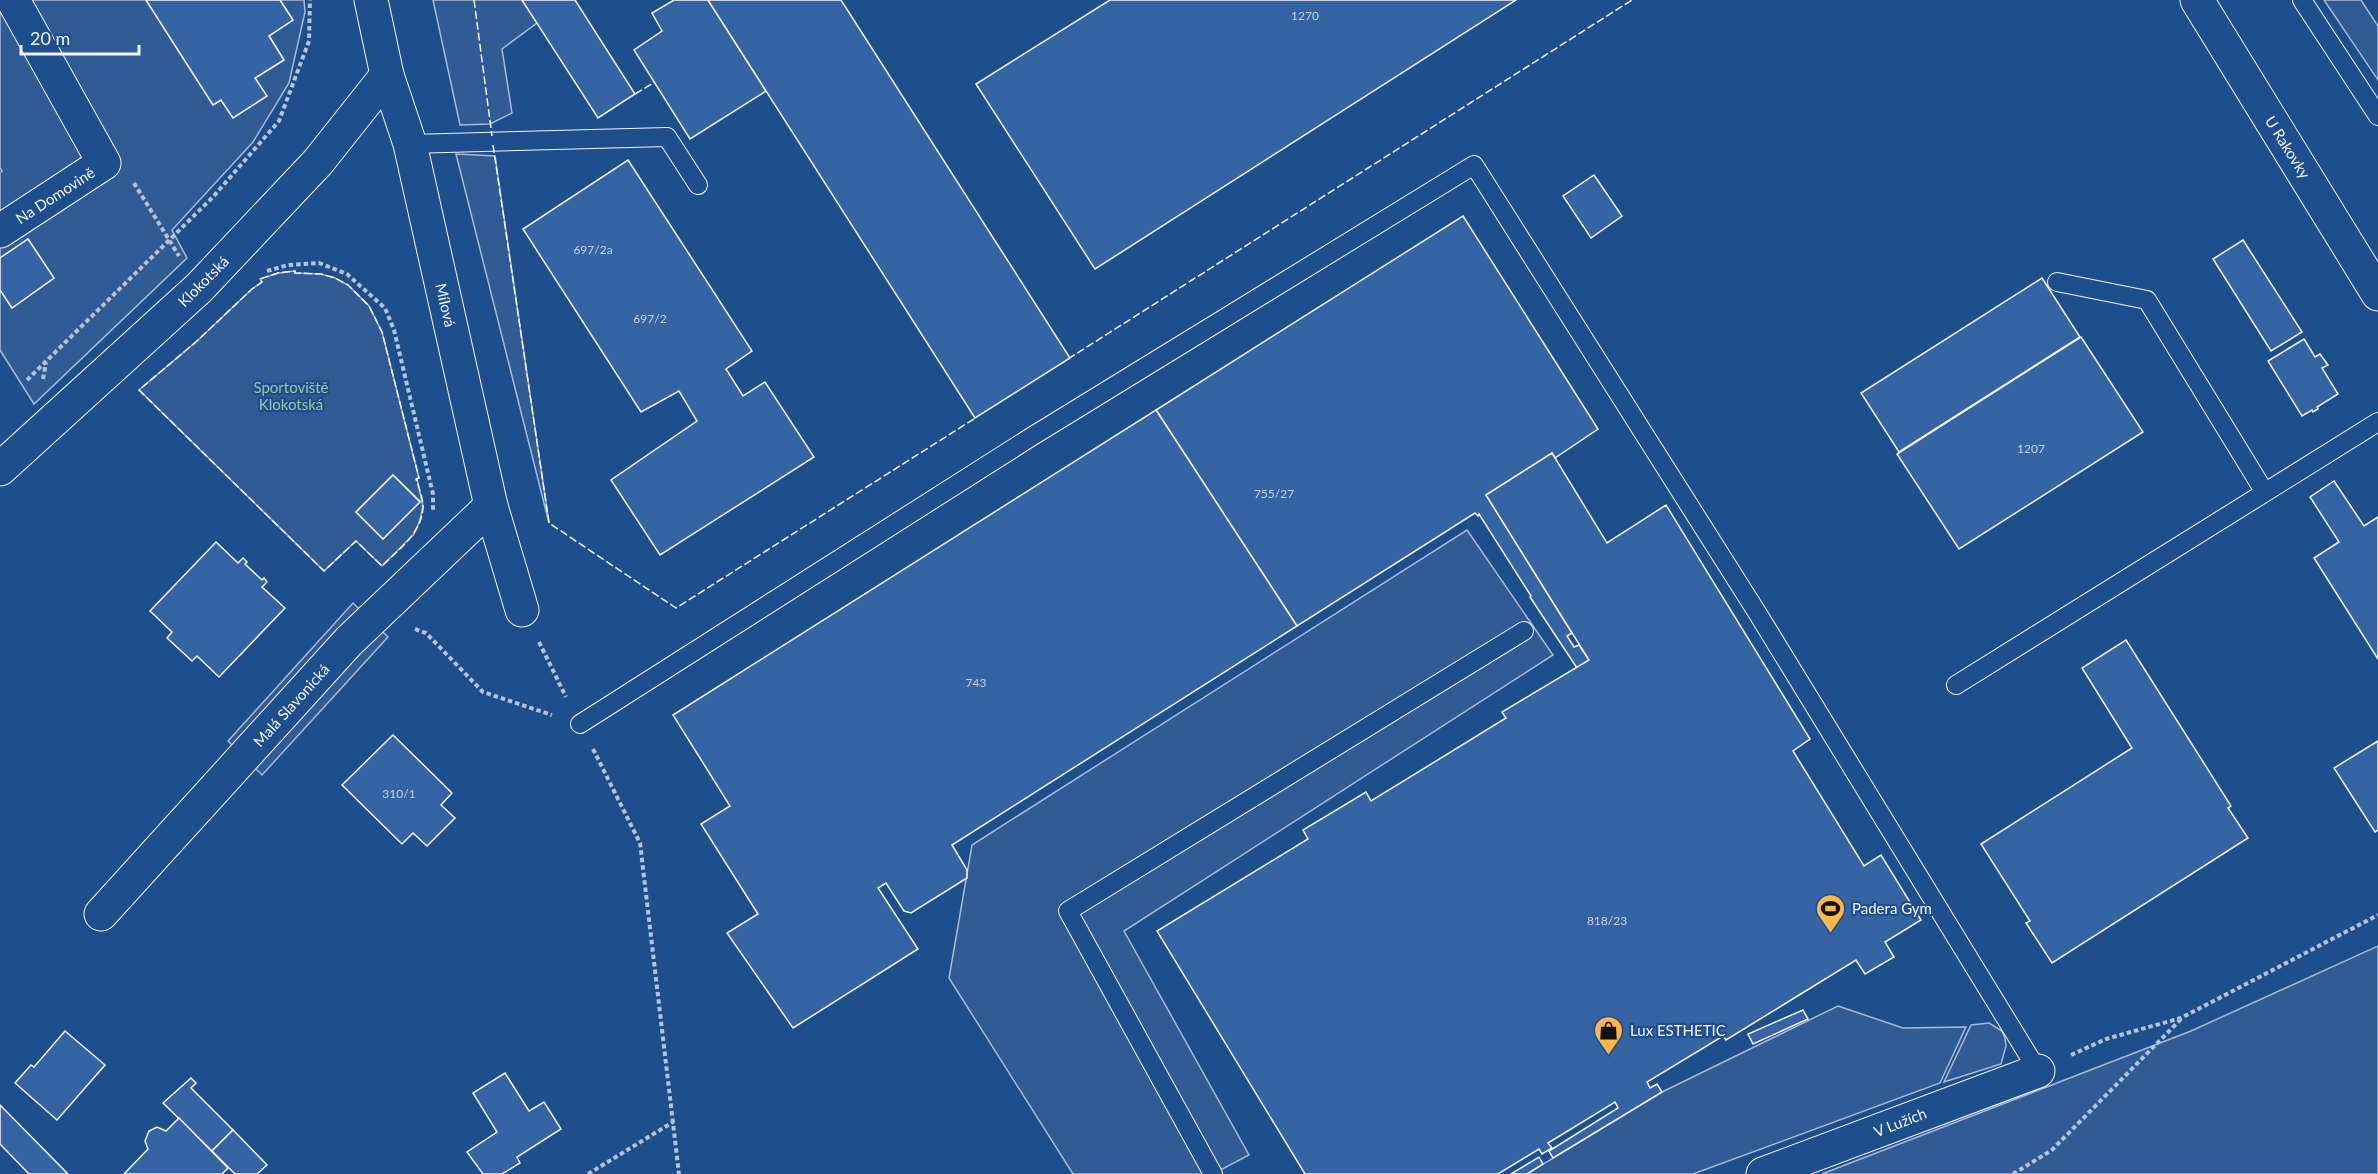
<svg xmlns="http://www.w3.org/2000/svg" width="2378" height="1174" viewBox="0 0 2378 1174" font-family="Lato,sans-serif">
	<rect width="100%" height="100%" fill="#1f4e8c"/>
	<g fill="#305b95" stroke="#a8bbd7" stroke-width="1.5" fill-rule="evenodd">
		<path d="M 0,0 L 146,0 L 213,105 L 221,100 L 233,118 L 266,96 L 255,78 L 284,60 L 269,36 L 293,20 L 280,0 L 304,0 L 305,12 L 289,83 L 253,142 L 172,230 L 187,258 L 34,404 L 0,350 L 0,290 L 12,308 L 54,278 L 28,239 L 0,258 L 0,173 L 2,171 L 0,168 Z"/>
		<path d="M 433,0 L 522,0 L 537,23 L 502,49 L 512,113 L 490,124 L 460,125 Z"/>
		<path d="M 2324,0 L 2361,0 L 2378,26 L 2378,80 Z"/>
		<path d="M 456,154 L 495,156 L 549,523 Z"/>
		<path d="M 295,271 L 295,273 L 321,274 L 335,278 L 348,285 L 369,306 L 382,332 L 419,478 L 417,479 L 423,506 L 420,520 L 414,534 L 382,566 L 356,541 L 324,571 L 139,390 L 197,341 L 252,289 L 262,282 L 260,279 L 278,273 ZM 393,475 L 420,501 L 383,539 L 357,511 Z"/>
		<path d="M 1467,530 L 1553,655 L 1124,931 L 1249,1155 L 1213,1174 L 1073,1174 L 949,978 L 972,845 Z"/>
		<path d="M 353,603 L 388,637 L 262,775 L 228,741 Z"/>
		<path d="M 2378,946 L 2378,1174 L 1822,1174 L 2191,1031 Z"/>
		<path d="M 1838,1006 L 1903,1028 L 1966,1027 L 1940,1083 L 1693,1174 L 1527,1174 L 1662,1092 Z"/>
		<path d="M 1989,1023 L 2002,1031 L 2005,1038 L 2006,1046 L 2001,1064 L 1944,1082 L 1971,1025 Z"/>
	</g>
	<g fill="#3563a3" stroke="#f2f6ff" stroke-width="1.5">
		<path d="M 146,0 L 280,0 L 293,20 L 269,36 L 284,60 L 255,78 L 267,96 L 233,118 L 221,100 L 213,105 Z"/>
		<path d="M 522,0 L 575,0 L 635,94 L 598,118 Z"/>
		<path d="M 674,0 L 708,0 L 766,91 L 690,139 L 634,50 L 662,31 L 652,13 Z"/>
		<path d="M 708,0 L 841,0 L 1070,358 L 975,418 Z"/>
		<path d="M 1110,0 L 1516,0 L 1095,269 L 976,84 Z"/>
		<path d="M 628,160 L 752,351 L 726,369 L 743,396 L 765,382 L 814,457 L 660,555 L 611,480 L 697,421 L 679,391 L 641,412 L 523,229 Z"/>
		<path d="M 1594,175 L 1622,216 L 1591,238 L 1563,196 Z"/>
		<path d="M 1463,216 L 1598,429 L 1555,458 L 1552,453 L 1486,495 L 1572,633 L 1567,636 L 1574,647 L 1579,645 L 1589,660 L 1577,668 L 1530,597 L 1531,596 L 1479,514 L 1478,516 L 1475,513 L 1297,626 L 1156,410 Z"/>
		<path d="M 28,239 L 54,278 L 12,308 L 0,290 L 0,258 Z"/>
		<path d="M 2243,240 L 2302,332 L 2271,351 L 2213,259 Z"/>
		<path d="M 2042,278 L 2080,337 L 1899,452 L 1861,393 Z"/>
		<path d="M 2081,337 L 2143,432 L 1959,549 L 1897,454 Z"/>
		<path d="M 2304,339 L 2315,357 L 2320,354 L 2328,365 L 2322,368 L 2338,394 L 2317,407 L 2318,409 L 2313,412 L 2312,410 L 2302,416 L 2268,361 Z"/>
		<path d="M 1156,410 L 1297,626 L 952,845 L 967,870 L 967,878 L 911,913 L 904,911 L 886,883 L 878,888 L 918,949 L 793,1028 L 727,933 L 758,914 L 701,824 L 730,806 L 673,715 Z"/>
		<path d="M 1552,453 L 1607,543 L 1666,505 L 1810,739 L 1793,751 L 1864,866 L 1881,855 L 1921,920 L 1885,942 L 1894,957 L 1865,974 L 1856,960 L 1726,1040 L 1723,1036 L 1647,1082 L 1650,1088 L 1657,1084 L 1662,1092 L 1553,1158 L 1549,1151 L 1618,1108 L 1615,1102 L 1548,1143 L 1552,1148 L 1542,1154 L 1539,1149 L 1498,1174 L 1305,1174 L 1157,931 L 1308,839 L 1303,830 L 1366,792 L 1371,801 L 1506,718 L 1502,712 L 1589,660 L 1486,495 Z"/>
		<path d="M 393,475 L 420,502 L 383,539 L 356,512 Z"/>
		<path d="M 2334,481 L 2364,526 L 2378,517 L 2378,659 L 2314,558 L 2339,542 L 2310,497 Z"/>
		<path d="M 216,542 L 238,563 L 243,558 L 247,562 L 245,564 L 262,580 L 264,578 L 267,582 L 262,587 L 285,608 L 219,677 L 197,656 L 192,661 L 167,638 L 172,632 L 150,611 Z"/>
		<path d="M 2126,640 L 2231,806 L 2228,808 L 2248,838 L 2052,963 L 2026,923 L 2030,921 L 1981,844 L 2132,748 L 2082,668 Z"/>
		<path d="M 393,735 L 452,793 L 441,805 L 455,818 L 427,846 L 413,833 L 402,844 L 342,785 Z"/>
		<path d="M 2378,741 L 2378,830 L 2375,832 L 2334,768 Z"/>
		<path d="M 1803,1010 L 1808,1019 L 1753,1044 L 1748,1034 Z"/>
		<path d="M 65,1031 L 105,1065 L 57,1120 L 15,1083 L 31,1065 L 34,1067 Z"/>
		<path d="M 505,1073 L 529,1111 L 544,1102 L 561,1129 L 517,1157 L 520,1163 L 502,1174 L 483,1174 L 467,1152 L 497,1132 L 473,1093 Z"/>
		<path d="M 191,1078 L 196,1083 L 191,1088 L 233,1130 L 212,1151 L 163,1103 Z"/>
		<path d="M 0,1105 L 68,1174 L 29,1174 L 0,1144 Z"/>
		<path d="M 179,1118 L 228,1168 L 222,1174 L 124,1174 L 148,1149 L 145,1141 L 149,1131 L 157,1127 L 166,1131 Z"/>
		<path d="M 233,1130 L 267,1165 L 257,1174 L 235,1174 L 212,1151 Z"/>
		<path d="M 1539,1157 L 1543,1164 L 1527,1174 L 1511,1174 Z"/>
	</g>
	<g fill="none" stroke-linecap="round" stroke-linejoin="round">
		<defs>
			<g id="service">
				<path d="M 2302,0 L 2378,116"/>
				<path d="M 410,144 L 667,137 L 698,185"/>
				<path d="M 2057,282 L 2147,300 L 2264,491"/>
				<path d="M 1956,685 L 2378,422"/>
				<path d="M 580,724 L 1031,437 L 1474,165 L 1758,614 L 2038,1071"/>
				<path d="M 1213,1174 L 1068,911 L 1524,631"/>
			</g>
			<g id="minor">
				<path d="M 371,0 L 387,75 L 410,144 L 491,506 L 522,610"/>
				<path d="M 2197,0 L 2378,294"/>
				<path d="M 0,231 L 104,163 L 13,0"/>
				<path d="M 0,469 L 199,288 L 318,162 L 387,75"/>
				<path d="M 101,914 L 349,641 L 491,506"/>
				<path d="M 1763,1174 L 2038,1071"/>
			</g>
		</defs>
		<use href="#service" stroke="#f2f6ff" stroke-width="20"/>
		<use href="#minor" stroke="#f2f6ff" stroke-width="35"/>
		<g stroke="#b3c4dc" stroke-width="4" stroke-dasharray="4.5 3" stroke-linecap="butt">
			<path d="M 134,183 L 179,256"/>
			<path d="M 267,271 L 288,265 L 319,263 L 347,274 L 385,308 L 394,330 L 433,494 L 433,511"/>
			<path d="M 43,379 L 46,363"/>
			<path d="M 27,380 L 213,197 L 279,121 L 309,41 L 310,0"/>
			<path d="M 415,629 L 426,633 L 483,692 L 552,715"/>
			<path d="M 539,642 L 566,697"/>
			<path d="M 593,749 L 640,843 L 679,1174"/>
			<path d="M 2071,1055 L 2106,1039 L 2181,1018 L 2378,915"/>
			<path d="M 588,1174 L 673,1122"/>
			<path d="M 2013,1174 L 2052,1150 L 2181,1019"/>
		</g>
		<use href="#service" stroke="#1f4e8c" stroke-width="18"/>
		<use href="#minor" stroke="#1f4e8c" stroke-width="33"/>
		<g stroke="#f2f6ff" stroke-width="1.5" stroke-dasharray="8 3" stroke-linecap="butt">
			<path d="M 474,0 L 492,136"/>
			<path d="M 635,94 L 655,82"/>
			<path d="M 493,145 L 549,523 L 676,608 L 977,417"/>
			<path d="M 295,271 L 295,273 L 321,274 L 335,278 L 348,285 L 369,306 L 382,332 L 419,478 L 416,479 C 419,488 423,498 423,507 C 422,533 399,549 382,566 L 356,541 L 324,571 L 139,390 L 197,341 L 252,289 L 262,282 L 260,279 L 278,273 Z"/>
			<path d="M 1068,359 L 1632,0"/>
		</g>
	</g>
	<defs>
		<symbol id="stadium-pin" viewBox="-11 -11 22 30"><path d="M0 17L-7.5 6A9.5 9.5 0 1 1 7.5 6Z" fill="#ffb74d" stroke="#1f4e8c"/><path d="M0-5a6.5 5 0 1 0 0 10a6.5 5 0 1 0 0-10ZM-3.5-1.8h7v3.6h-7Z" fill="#111"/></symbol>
		<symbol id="shop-pin" viewBox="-11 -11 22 30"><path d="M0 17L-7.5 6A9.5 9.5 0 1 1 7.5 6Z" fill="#ffb74d" stroke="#1f4e8c"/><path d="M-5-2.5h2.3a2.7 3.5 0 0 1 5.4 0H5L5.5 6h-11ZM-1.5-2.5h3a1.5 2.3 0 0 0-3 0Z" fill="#111"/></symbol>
	</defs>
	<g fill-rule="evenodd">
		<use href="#stadium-pin" x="1814" y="892" width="33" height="45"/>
		<use href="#shop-pin" x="1592" y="1014" width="33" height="45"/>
	</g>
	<g text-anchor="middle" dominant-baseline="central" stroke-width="4.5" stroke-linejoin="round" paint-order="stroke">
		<g font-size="12" fill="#c3d1e8">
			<text x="1305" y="15">1270</text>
			<text x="593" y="249">697/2a</text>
			<text x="650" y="318">697/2</text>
			<text x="2031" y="448">1207</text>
			<text x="1274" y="493">755/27</text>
			<text x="976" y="682">743</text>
			<text x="399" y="793">310/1</text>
			<text x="1607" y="920">818/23</text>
		</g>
		<g font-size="15" fill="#f2f6ff" stroke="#1f4e8c">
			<text transform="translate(2288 147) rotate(58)">U Rakovky</text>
			<text transform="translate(55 195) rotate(-33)">Na Domovině</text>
			<text transform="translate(203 281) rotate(-45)">Klokotská</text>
			<text transform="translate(446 305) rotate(77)">Mílová</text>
			<text transform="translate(291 705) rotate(-48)">Malá Slavonická</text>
			<text transform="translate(1900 1122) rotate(-21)">V Lužích</text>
		</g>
		<g font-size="15" fill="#97c8a6" stroke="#1f4e8c">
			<text x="291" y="387">Sportoviště<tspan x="291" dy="17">Klokotská</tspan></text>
		</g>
		<g font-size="15" fill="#f2f6ff" stroke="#1f4e8c" text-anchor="start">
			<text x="1852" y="908">Padera Gym</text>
			<text x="1630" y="1030">Lux ESTHETIC</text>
		</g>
	</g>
	<path d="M21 45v9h118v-9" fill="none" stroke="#f2f6ff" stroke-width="3"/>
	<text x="30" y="45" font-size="18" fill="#f2f6ff" stroke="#1f4e8c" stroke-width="4.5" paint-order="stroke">20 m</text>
</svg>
